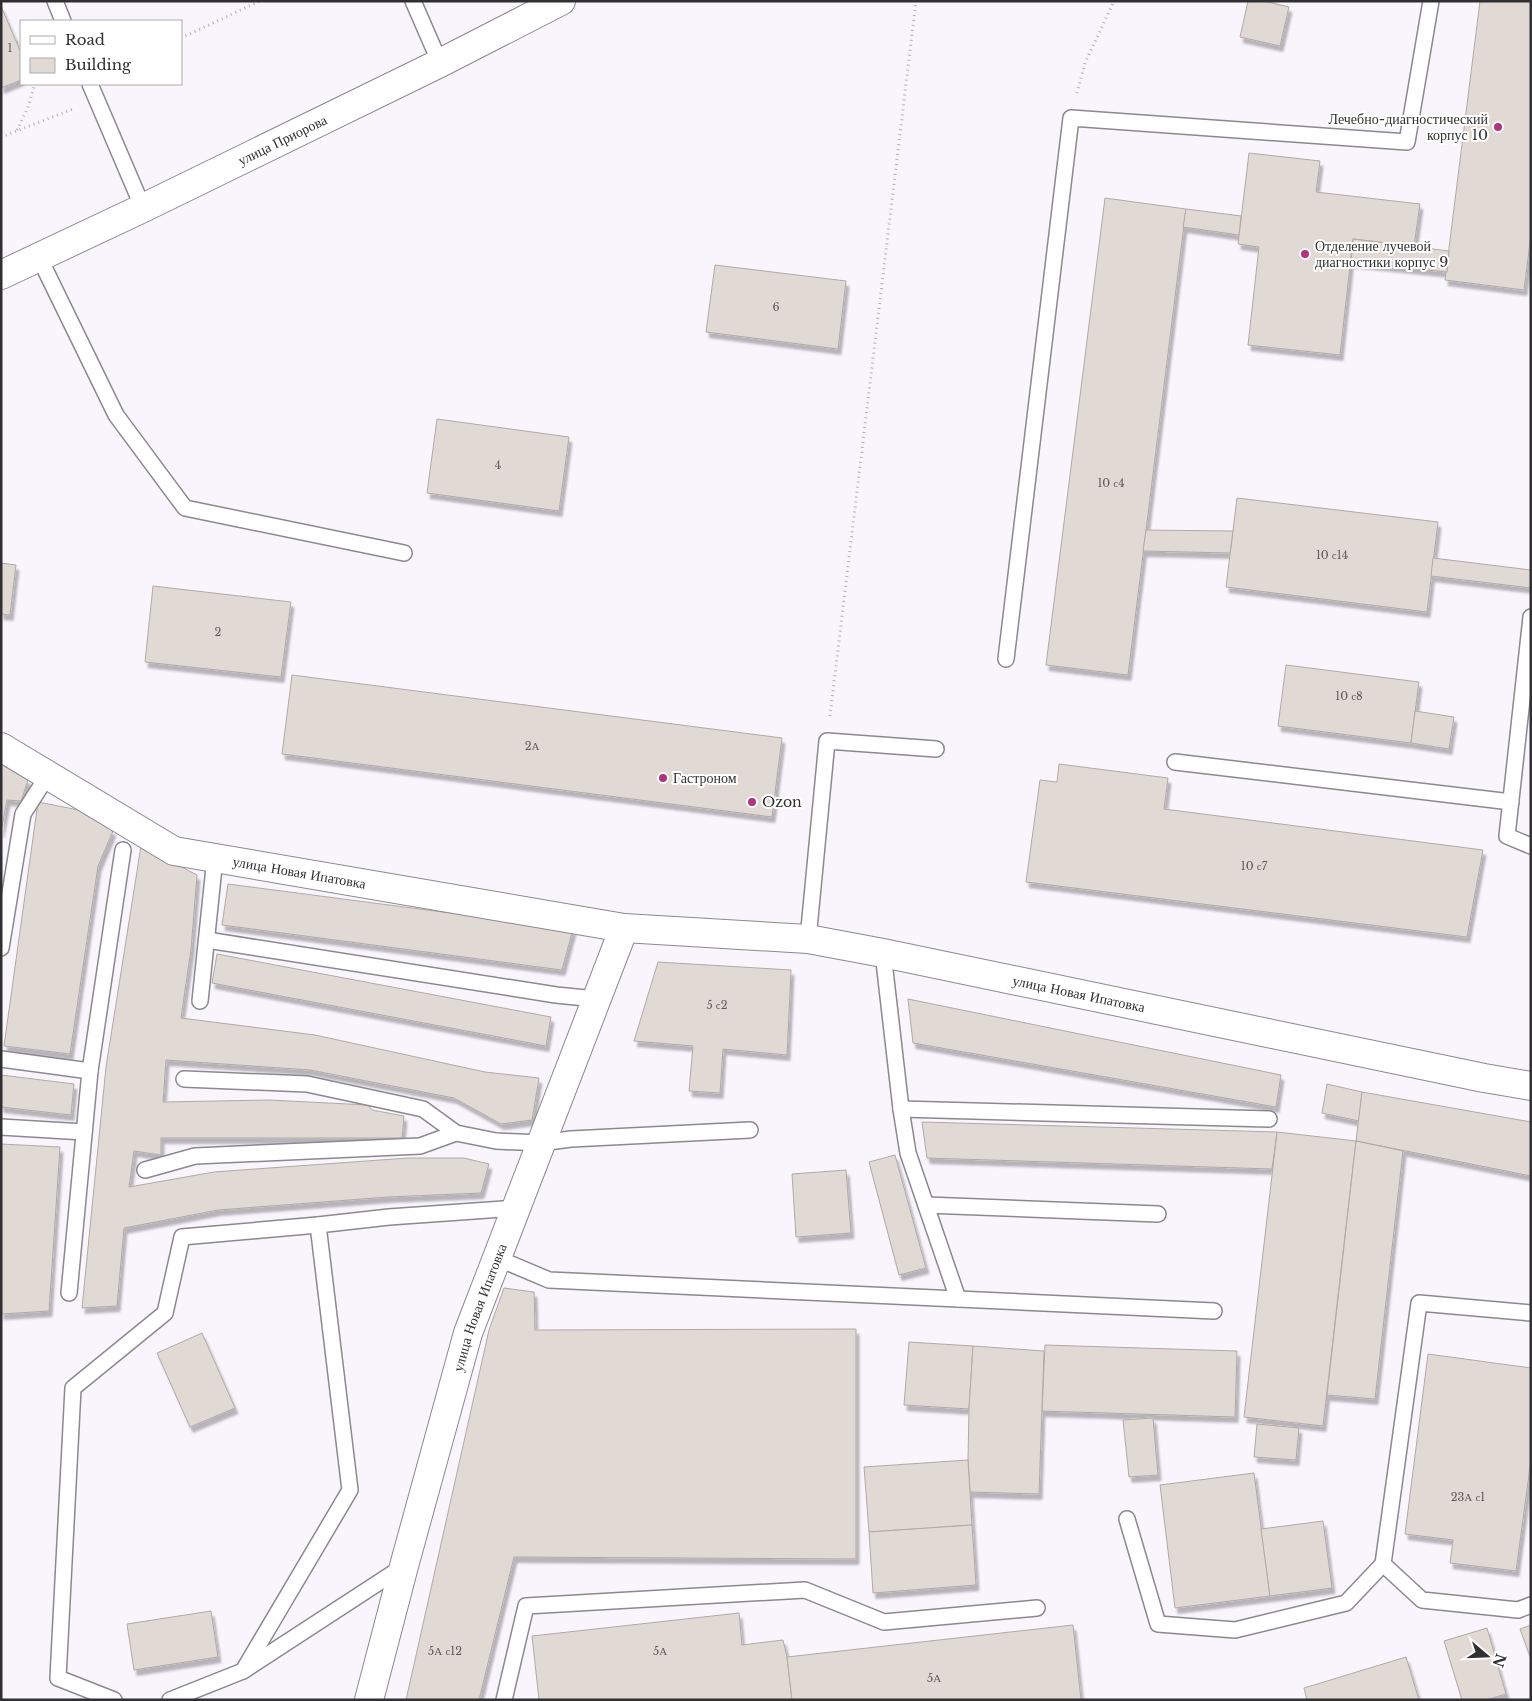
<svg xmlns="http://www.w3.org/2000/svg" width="1532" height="1701" viewBox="0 0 1532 1701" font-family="'Libre Baskerville',serif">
	<defs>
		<filter id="shadow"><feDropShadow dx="3" dy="5.5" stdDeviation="1" flood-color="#0004"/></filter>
	</defs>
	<rect width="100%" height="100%" fill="#f8f5fd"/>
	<g fill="#e1d9d3" stroke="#b1aaa4" filter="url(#shadow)">
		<path d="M 1248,1 L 1264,1 L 1289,7 L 1280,46 L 1240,37 Z"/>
		<path d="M 1480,1 L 1531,1 L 1531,235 L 1524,290 L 1445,280 Z"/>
		<path d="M 1,6 L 21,53 L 21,80 L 1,88 Z"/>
		<path d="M 1249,153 L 1320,161 L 1316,192 L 1420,204 L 1414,246 L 1353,239 L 1340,355 L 1248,345 L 1259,247 L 1238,244 Z"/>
		<path d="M 1105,198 L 1186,209 L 1128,675 L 1046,665 Z"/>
		<path d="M 1186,209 L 1241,216 L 1239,235 L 1183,227 Z"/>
		<path d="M 1353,239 L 1449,251 L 1447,272 L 1351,262 Z"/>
		<path d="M 715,265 L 846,281 L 838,349 L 706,332 Z"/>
		<path d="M 437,419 L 569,437 L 559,511 L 427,493 Z"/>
		<path d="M 1237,498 L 1438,522 L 1427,612 L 1226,587 Z"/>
		<path d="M 1146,530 L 1233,531 L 1230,553 L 1143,551 Z"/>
		<path d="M 1433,558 L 1531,570 L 1531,588 L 1431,576 Z"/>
		<path d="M 1,563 L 16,565 L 10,615 L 1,614 Z"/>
		<path d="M 153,586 L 291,602 L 281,677 L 145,662 Z"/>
		<path d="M 1286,665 L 1419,682 L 1411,743 L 1278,726 Z"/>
		<path d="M 292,675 L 782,738 L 772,817 L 282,754 Z"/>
		<path d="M 1415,711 L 1454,717 L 1449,749 L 1411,743 Z"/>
		<path d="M 1,764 L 28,780 L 21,801 L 7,800 L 1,832 Z"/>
		<path d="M 1059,764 L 1168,778 L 1164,809 L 1483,850 L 1467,937 L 1026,882 L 1040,780 L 1057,782 Z"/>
		<path d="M 38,802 L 84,811 L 113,831 L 98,866 L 70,1054 L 4,1046 Z"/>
		<path d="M 141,846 L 197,875 L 191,949 L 181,1018 L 315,1035 L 485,1072 L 539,1078 L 532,1120 L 501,1124 L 454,1098 L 310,1070 L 166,1060 L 163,1102 L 269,1100 L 368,1105 L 372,1110 L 404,1116 L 402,1138 L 161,1138 L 161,1155 L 134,1151 L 129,1187 L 214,1172 L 408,1158 L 464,1158 L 489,1164 L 481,1193 L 388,1197 L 218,1210 L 124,1228 L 117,1306 L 82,1308 L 106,1067 Z"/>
		<path d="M 228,884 L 573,929 L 562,970 L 222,925 Z"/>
		<path d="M 217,954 L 551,1017 L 546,1046 L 212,983 Z"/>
		<path d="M 658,962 L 791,970 L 787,1055 L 723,1049 L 720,1093 L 689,1091 L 693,1046 L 634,1041 Z"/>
		<path d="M 908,999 L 1281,1075 L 1276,1107 L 913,1043 Z"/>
		<path d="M 1,1075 L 74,1084 L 71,1115 L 1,1107 Z"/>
		<path d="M 1327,1084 L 1362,1092 L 1359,1121 L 1322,1113 Z"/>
		<path d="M 1362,1092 L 1531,1122 L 1531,1176 L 1356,1141 Z"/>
		<path d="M 922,1122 L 1277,1132 L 1272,1169 L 927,1158 Z"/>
		<path d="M 1277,1132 L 1356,1141 L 1323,1426 L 1244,1417 Z"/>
		<path d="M 1356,1141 L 1403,1151 L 1375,1399 L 1327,1395 Z"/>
		<path d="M 1,1144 L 60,1147 L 49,1311 L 1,1314 Z"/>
		<path d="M 895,1155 L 926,1268 L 899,1275 L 869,1162 Z"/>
		<path d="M 846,1170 L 851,1233 L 796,1237 L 792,1174 Z"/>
		<path d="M 504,1288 L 534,1292 L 535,1330 L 856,1329 L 856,1559 L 514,1557 L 479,1700 L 406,1700 L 489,1330 Z"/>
		<path d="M 202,1333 L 235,1408 L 190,1427 L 157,1353 Z"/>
		<path d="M 909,1342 L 973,1346 L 969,1409 L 904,1405 Z"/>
		<path d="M 1045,1345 L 1237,1351 L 1235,1417 L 1042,1411 Z"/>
		<path d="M 973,1346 L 1044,1351 L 1039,1494 L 970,1492 L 968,1460 L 969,1409 Z"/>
		<path d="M 1428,1354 L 1531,1368 L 1531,1460 L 1516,1571 L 1450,1563 L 1453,1540 L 1405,1534 Z"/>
		<path d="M 1153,1418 L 1158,1475 L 1129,1477 L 1123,1420 Z"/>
		<path d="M 1257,1424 L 1299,1428 L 1296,1460 L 1254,1457 Z"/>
		<path d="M 968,1460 L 972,1525 L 869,1532 L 864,1467 Z"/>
		<path d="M 1254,1473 L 1270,1596 L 1175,1608 L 1160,1485 Z"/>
		<path d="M 1323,1521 L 1332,1588 L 1270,1596 L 1261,1529 Z"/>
		<path d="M 972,1525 L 976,1585 L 873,1593 L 869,1532 Z"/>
		<path d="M 211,1611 L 218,1657 L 134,1670 L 127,1624 Z"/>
		<path d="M 739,1613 L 742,1645 L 783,1640 L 787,1657 L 792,1700 L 539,1700 L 532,1636 Z"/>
		<path d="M 1073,1625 L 1081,1700 L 792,1700 L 787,1657 Z"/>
		<path d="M 1531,1625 L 1531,1659 L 1520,1629 Z"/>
		<path d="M 1487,1628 L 1506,1694 L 1486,1700 L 1462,1700 L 1444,1641 Z"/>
		<path d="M 1406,1657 L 1419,1700 L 1307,1700 L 1304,1688 Z"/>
	</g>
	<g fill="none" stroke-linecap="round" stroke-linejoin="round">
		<defs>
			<g id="lane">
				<path d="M 55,1 L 63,21"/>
				<path d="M 413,1 L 440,63"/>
				<path d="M 90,84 L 143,208"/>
				<path d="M 39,257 L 116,415 L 185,508 L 404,553"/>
				<path d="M 1531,617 L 1507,836 L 1531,846"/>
				<path d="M 1006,659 L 1071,118 L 1407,142 L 1431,1"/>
				<path d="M 1175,762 L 1511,802"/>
				<path d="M 808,939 L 827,741 L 936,749"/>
				<path d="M 207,940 L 556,995 L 596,999"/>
				<path d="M 1,948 L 23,814 L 48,775"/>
				<path d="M 883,953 L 901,1109 L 908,1153 L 958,1299"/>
				<path d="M 200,1001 L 215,858"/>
				<path d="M 1,1059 L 90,1071"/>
				<path d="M 184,1079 L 307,1084 L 423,1109 L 456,1133 L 496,1141 L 540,1143 L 571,1139 L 750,1130"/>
				<path d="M 901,1109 L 1269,1119"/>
				<path d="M 1,1127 L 84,1132"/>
				<path d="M 145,1170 L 195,1156 L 420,1146 L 456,1133"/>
				<path d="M 926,1205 L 1158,1214"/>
				<path d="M 497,1258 L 549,1280 L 1214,1311"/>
				<path d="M 69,1293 L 90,1071 L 123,850"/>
				<path d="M 1531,1313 L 1419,1303 L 1383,1564 L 1422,1600 L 1518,1610 L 1531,1605"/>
				<path d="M 1127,1519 L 1158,1624 L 1235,1630 L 1346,1603 L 1383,1564"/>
				<path d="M 243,1671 L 350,1490 L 318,1225"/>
				<path d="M 114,1700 L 58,1678 L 73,1388 L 165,1313 L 182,1237 L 318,1225 L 389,1217 L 516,1208"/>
				<path d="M 170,1700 L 243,1671 L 404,1566"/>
				<path d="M 504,1700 L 526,1606 L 805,1590 L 884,1622 L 1037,1608"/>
			</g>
			<g id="street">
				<path id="s1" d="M 1,747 L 174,851 L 624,928 L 808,939 L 883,953 L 1484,1078 L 1531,1086"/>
				<path id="s2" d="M 369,1700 L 404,1566 L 468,1333 L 624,928"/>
			</g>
			<g id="secondary">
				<path id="s3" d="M 1,275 L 143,208 L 440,63 L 561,1"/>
			</g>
		</defs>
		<use href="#lane" stroke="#8b8890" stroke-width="18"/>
		<use href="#street" stroke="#8b8890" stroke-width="30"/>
		<use href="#secondary" stroke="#8b8890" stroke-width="30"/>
		<g stroke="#b3b0b7" stroke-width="3" stroke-dasharray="1 4" stroke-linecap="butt">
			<path d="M 181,38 L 260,1"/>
			<path d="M 17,42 L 21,40"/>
			<path d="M 1077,93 L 1085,63 L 1114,1"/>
			<path d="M 17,130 L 28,107 L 35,84"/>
			<path d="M 1,137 L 73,109"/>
			<path d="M 830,716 L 916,1"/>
		</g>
		<use href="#lane" stroke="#fff" stroke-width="15"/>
		<use href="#street" stroke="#fff" stroke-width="28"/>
		<use href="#secondary" stroke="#fff" stroke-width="28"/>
	</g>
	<g fill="#b2327f" stroke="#fff" stroke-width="2">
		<circle cx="1498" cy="127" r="5"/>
		<circle cx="1305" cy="254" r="5"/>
		<circle cx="663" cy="778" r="5"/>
		<circle cx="752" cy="802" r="5"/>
	</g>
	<g text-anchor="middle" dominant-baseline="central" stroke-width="4" stroke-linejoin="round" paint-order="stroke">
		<g font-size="11" fill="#5c5a5a">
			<text x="10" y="48">1</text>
			<text x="776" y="307">6</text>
			<text x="498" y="465">4</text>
			<text x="1111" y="483">10 с4</text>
			<text x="1332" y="555">10 с14</text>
			<text x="218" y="632">2</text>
			<text x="1349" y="696">10 с8</text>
			<text x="532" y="746">2А</text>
			<text x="1254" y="866">10 с7</text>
			<text x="717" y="1005">5 с2</text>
			<text x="1468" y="1497">23А с1</text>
			<text x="445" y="1651">5А с12</text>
			<text x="660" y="1651">5А</text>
			<text x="934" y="1678">5А</text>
		</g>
		<g font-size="14" fill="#302f32" stroke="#fff" text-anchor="start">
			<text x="1488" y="119" text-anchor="end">Лечебно-диагностический<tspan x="1488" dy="16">корпус 10</tspan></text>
			<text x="1315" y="246">Отделение лучевой<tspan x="1315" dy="16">диагностики корпус 9</tspan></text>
			<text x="673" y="778">Гастроном</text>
			<text x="762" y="802">Ozon</text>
		</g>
		<g font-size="14" fill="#302f32" stroke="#fff">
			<text stroke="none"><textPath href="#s3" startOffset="312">улица Приорова</textPath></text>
			<text stroke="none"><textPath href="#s1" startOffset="329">улица Новая Ипатовка</textPath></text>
			<text stroke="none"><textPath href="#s1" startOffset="1119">улица Новая Ипатовка</textPath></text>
			<text stroke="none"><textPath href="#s2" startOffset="408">улица Новая Ипатовка</textPath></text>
		</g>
	</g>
	<rect width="1532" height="1701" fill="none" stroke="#302f32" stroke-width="5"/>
	<rect x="20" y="20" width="162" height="65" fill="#ffffff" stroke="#acacad"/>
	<rect x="30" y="36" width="25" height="8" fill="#ffffff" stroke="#acacad"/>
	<text x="65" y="45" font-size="15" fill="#302f32">Road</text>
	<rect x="30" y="58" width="25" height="15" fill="#e1d9d3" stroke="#acacad"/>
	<text x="65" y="70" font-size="15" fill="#302f32">Building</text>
	<g transform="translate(1487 1656) rotate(109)" stroke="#ffffff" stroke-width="4" paint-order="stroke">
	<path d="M0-4L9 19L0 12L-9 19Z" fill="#302f32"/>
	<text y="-8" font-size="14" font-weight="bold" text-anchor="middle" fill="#302f32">N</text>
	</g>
</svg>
